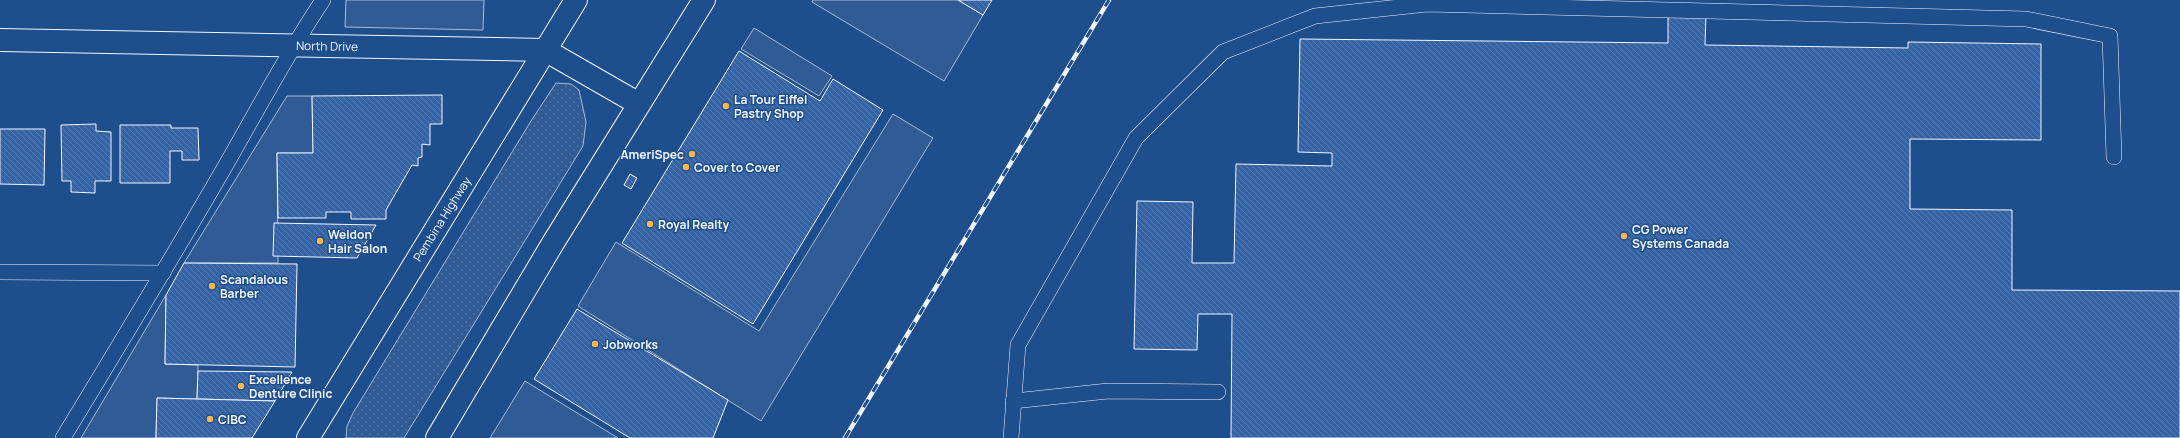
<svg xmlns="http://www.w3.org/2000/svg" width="2180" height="438" viewBox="0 0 2180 438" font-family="Manrope,sans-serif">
	<defs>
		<pattern id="grass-dots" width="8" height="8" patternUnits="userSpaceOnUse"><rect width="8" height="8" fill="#305b95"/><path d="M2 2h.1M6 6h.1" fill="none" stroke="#4e73a5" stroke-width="1.8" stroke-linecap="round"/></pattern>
		<pattern id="building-back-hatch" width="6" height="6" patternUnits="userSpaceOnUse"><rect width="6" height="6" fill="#3563a3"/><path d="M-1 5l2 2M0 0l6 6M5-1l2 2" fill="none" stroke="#537ab1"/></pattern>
	</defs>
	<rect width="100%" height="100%" fill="#1f4e8c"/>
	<path fill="url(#grass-dots)" stroke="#a8bbd7" d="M 556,83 L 571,84 L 579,90 L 586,122 L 583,146 L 404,438 L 346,438 L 347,426 L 353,413 L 531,121 Z"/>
	<g fill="#305b95" stroke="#a8bbd7">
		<path d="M 346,0 L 484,0 L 483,30 L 345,27 Z"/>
		<path d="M 813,0 L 958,0 L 983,15 L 944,81 L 812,2 Z"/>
		<path d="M 754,28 L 832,76 L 819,96 L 741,49 Z"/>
		<path d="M 287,96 L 312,96 L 313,153 L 277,153 L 278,263 L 184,263 Z"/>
		<path d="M 893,114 L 933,138 L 761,421 L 578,306 L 616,242 L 759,331 Z"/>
		<path d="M 166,295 L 165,364 L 198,365 L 197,399 L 157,398 L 156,438 L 81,438 Z"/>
		<path d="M 525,381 L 618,438 L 490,438 Z"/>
	</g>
	<g fill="url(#building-back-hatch)" stroke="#f2f6ff">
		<path d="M 958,0 L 992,0 L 983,15 Z"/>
		<path d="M 1668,14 L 1706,14 L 1705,45 L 1908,48 L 1908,42 L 2041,44 L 2041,140 L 1910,139 L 1910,209 L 2012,210 L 2012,290 L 2180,291 L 2180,438 L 1231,438 L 1232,314 L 1198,314 L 1197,350 L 1134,349 L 1137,201 L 1193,202 L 1192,263 L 1234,263 L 1236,164 L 1332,166 L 1332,153 L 1298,152 L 1300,39 L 1668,43 Z"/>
		<path d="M 739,51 L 820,101 L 833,79 L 883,110 L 753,324 L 622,243 Z"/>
		<path d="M 442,95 L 442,124 L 430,124 L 430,145 L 422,144 L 422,157 L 418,158 L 418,166 L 412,165 L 386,210 L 386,219 L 351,219 L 351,212 L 326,212 L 326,218 L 278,218 L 277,153 L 313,153 L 312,96 Z"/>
		<path d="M 96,124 L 96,131 L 111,132 L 111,181 L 95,181 L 95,193 L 71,192 L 71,181 L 62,181 L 61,125 Z"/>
		<path d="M 120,125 L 171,125 L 171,128 L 198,128 L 199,160 L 182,160 L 182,151 L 170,151 L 170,183 L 120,183 Z"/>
		<path d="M 0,129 L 45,129 L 44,185 L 0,184 Z"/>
		<path d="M 630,174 L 637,178 L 631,189 L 624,185 Z"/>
		<path d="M 274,223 L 376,225 L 357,258 L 273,256 Z"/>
		<path d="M 184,263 L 297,264 L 295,367 L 165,364 L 166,295 Z"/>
		<path d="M 577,309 L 728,400 L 713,438 L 630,438 L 534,379 Z"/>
		<path d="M 198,371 L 292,372 L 275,401 L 197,399 Z"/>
		<path d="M 157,398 L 197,399 L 275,401 L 252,438 L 156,438 Z"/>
	</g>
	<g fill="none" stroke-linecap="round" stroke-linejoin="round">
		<defs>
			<g id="lane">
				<path d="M 0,272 L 163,273"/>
				<path d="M 1013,401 L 1108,391 L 1218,392"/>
				<path d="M 63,438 C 117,349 171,260 223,170 C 256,113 286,55 323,0"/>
				<path d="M 1011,438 L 1018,345 L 1136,138 L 1223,52 L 1315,16 L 1427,4 L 2026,19 L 2110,36 L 2114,157"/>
			</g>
			<path id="street" d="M 0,40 L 545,50 L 639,104"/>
			<g id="primary">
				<path d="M 308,438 L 576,0"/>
				<path d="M 437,438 L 553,243 L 704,0"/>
			</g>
		</defs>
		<use href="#lane" stroke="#f2f6ff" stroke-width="16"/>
		<use href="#street" stroke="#f2f6ff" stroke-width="24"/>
		<use href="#primary" stroke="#f2f6ff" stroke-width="24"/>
		<use href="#lane" stroke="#1f4e8c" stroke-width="15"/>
		<use href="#street" stroke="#1f4e8c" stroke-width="22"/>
		<use href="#primary" stroke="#1f4e8c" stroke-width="22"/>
		<defs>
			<path id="rail" d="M 845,438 L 1109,0"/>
		</defs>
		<use href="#rail" stroke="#f2f6ff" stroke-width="4.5"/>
		<use href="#rail" stroke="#1f4e8c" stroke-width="3" stroke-dasharray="9" stroke-linecap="butt"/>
	</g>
	<g fill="#ffb74d" stroke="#1f4e8c" stroke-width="1.5">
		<circle cx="726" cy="106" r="4"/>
		<circle cx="692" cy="154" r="4"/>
		<circle cx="686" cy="167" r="4"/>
		<circle cx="650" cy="224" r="4"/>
		<circle cx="1624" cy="236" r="4"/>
		<circle cx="320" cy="241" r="4"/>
		<circle cx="212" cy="286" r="4"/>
		<circle cx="595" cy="344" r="4"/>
		<circle cx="241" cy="386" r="4"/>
		<circle cx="210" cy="419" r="4"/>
	</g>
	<g text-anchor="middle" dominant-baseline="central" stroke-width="3" stroke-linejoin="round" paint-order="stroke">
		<g font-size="12" fill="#f2f6ff" stroke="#1f4e8c">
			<text transform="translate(327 46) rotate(1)">North Drive</text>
			<text transform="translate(442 219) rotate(-58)">Pembina Highway</text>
		</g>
		<g font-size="12" font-weight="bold" fill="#f2f6ff" stroke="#1f4e8c" text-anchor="start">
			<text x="734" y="99">La Tour Eiffel<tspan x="734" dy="14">Pastry Shop</tspan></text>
			<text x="684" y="154" text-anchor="end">AmeriSpec</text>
			<text x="694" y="167">Cover to Cover</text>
			<text x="658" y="224">Royal Realty</text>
			<text x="1632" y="229">CG Power<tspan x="1632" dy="14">Systems Canada</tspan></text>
			<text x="328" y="234">Weldon<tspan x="328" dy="14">Hair Salon</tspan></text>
			<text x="220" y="279">Scandalous<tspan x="220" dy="14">Barber</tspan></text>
			<text x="603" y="344">Jobworks</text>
			<text x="249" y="379">Excellence<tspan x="249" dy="14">Denture Clinic</tspan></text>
			<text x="218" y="419">CIBC</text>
		</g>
	</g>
</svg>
